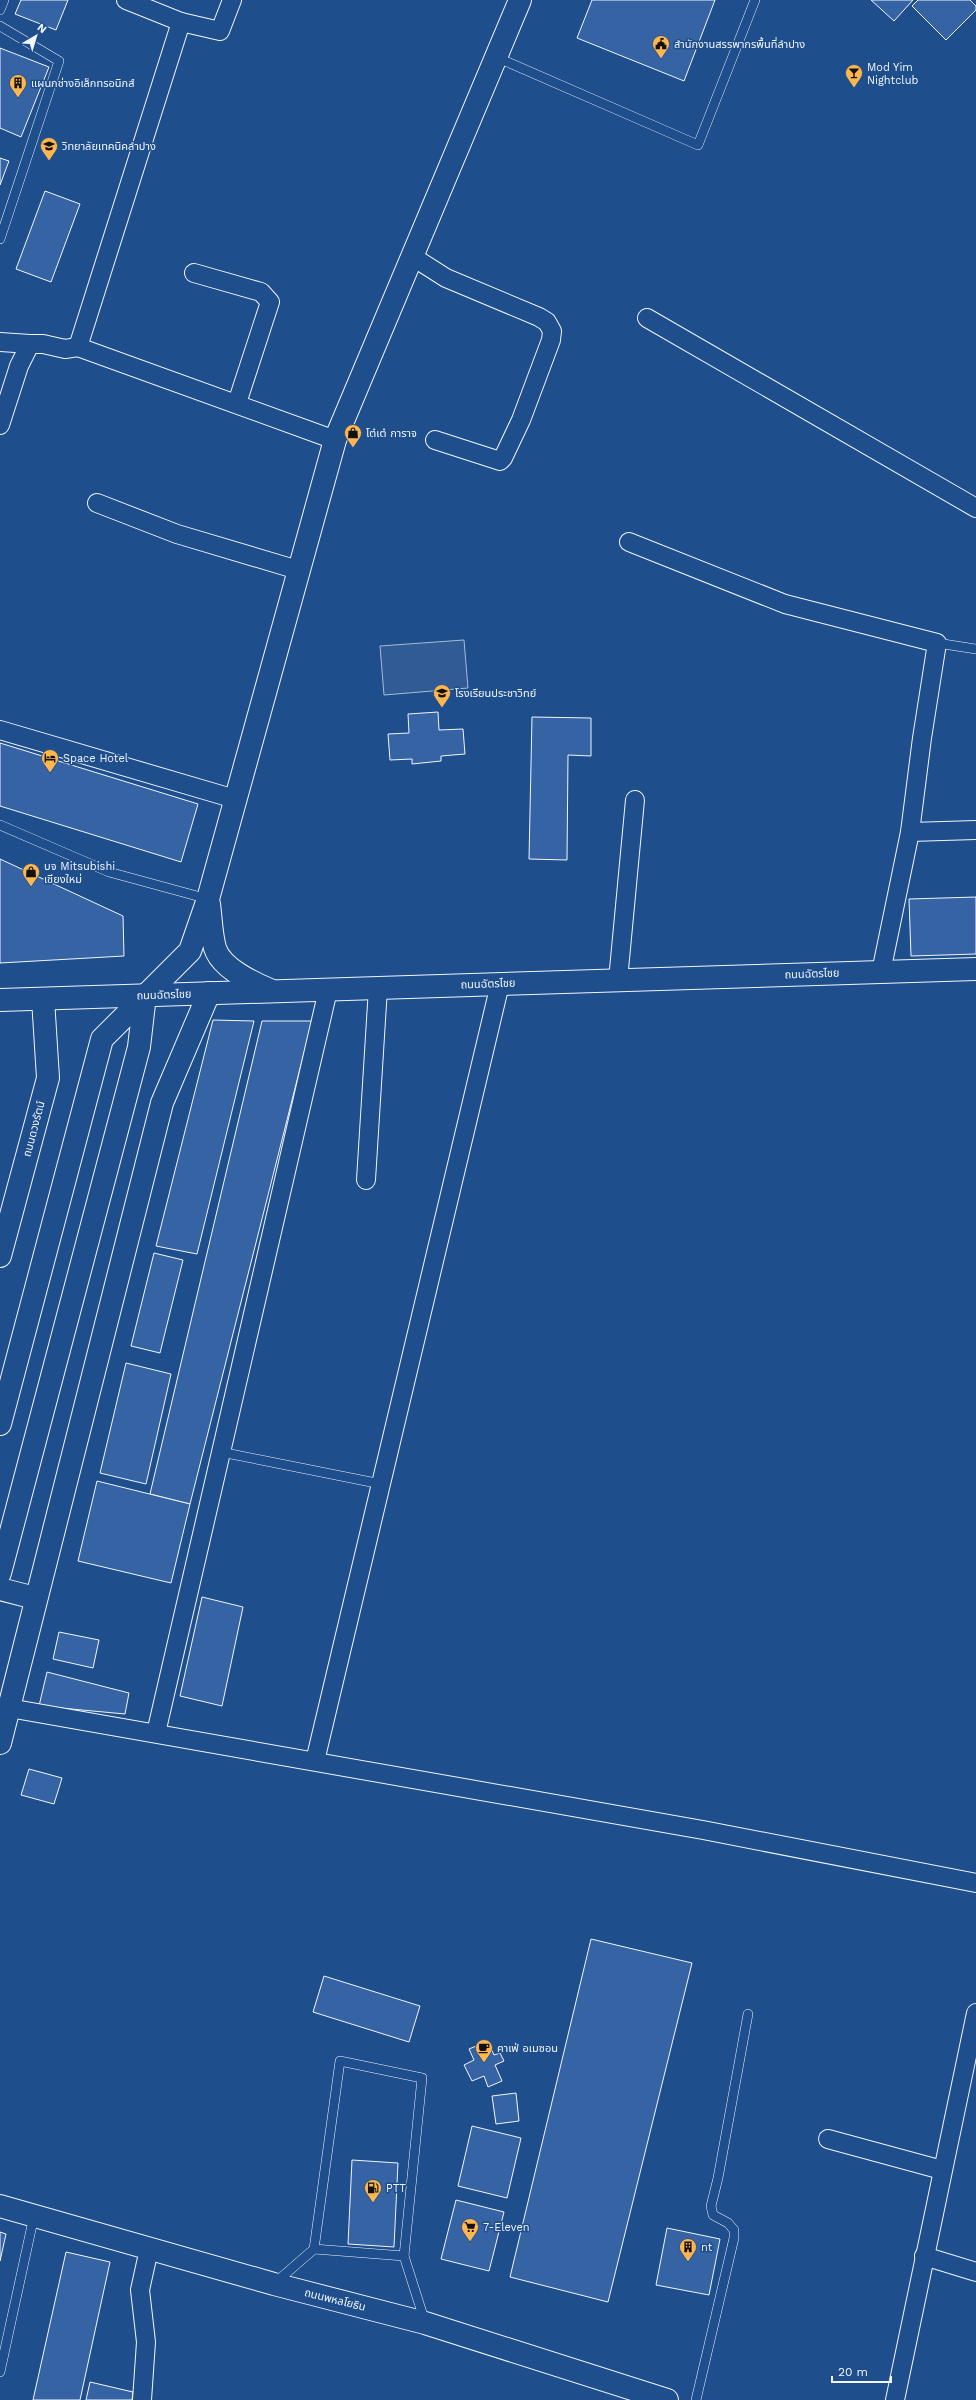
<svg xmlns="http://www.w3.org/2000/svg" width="976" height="2400" viewBox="0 0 976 2400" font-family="'Work Sans','Noto Sans Thai',sans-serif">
	<rect width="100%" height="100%" fill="#1f4e8c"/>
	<path fill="#305b95" stroke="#a8bbd7" d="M 464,640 L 468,688 L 384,695 L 380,646 Z"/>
	<g fill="#3563a3" stroke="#f2f6ff">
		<path d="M 21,0 L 68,0 L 56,30 L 15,14 Z"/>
		<path d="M 592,0 L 715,0 L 684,81 L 577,38 Z"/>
		<path d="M 871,0 L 913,0 L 894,21 Z"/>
		<path d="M 918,0 L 970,0 L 976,6 L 976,10 L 946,40 L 912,6 Z"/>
		<path d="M 0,48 L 49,67 L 21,137 L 0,128 Z"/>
		<path d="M 0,158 L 9,161 L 0,185 Z"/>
		<path d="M 45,191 L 80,204 L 51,282 L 16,269 Z"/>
		<path d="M 438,712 L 439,730 L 463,729 L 465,754 L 441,756 L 441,761 L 412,764 L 412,759 L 390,760 L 388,734 L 409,733 L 408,714 Z"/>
		<path d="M 532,717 L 591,718 L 591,756 L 568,755 L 567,860 L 529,859 Z"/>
		<path d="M 0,743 L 198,804 L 181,862 L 0,806 Z"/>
		<path d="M 0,859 L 123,916 L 124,956 L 0,963 Z"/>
		<path d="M 976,897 L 976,954 L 911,956 L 909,899 Z"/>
		<path d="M 213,1020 L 254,1021 L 197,1254 L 156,1246 Z"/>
		<path d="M 262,1021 L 312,1021 L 190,1504 L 150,1494 Z"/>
		<path d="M 154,1253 L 183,1260 L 160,1353 L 131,1346 Z"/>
		<path d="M 126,1363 L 171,1374 L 146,1484 L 100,1473 Z"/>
		<path d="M 97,1481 L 190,1504 L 171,1583 L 78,1561 Z"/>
		<path d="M 202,1597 L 243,1607 L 222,1706 L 180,1696 Z"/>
		<path d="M 59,1632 L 99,1640 L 93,1668 L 53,1659 Z"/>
		<path d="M 47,1672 L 129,1693 L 125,1714 L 39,1706 Z"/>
		<path d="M 29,1769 L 62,1778 L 54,1804 L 21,1795 Z"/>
		<path d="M 591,1939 L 692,1963 L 608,2302 L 510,2277 Z"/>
		<path d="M 324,1976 L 420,2006 L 409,2042 L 313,2012 Z"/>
		<path d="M 488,2041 L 494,2055 L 500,2053 L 504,2061 L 495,2065 L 502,2081 L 488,2087 L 484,2076 L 472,2081 L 464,2065 L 474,2060 L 469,2049 Z"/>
		<path d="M 516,2093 L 519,2121 L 496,2124 L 492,2096 Z"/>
		<path d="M 472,2126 L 521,2138 L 507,2198 L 458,2186 Z"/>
		<path d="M 352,2160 L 398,2163 L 394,2247 L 348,2244 Z"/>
		<path d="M 456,2200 L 504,2212 L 489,2271 L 441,2259 Z"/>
		<path d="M 667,2228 L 720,2239 L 709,2295 L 656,2285 Z"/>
		<path d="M 0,2232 L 6,2234 L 0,2261 Z"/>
		<path d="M 66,2252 L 110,2262 L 80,2400 L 33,2400 Z"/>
		<path d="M 90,2382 L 133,2392 L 132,2400 L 86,2400 Z"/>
	</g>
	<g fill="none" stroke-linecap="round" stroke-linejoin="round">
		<defs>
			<g id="lane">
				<path d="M 0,10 L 4,0"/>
				<path d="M 0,26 L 59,61 L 0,239"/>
				<path d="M 496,57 L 698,145 L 755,0"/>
				<path d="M 937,643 L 976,649"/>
				<path d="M 0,825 L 109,872 L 208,899"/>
				<path d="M 221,1452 L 381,1484"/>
				<path d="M 314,2249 L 404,2256"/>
				<path d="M 275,2283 L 314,2249 L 340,2061 L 422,2078 L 404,2256 L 425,2322"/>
				<path d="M 0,2372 L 34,2216"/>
				<path d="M 696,2400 L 734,2238 L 734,2230 L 728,2223 L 713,2215 L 711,2206 L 718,2178 L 748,2014"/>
			</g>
			<g id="street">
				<path d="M 126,0 L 181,22"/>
				<path d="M 232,0 L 220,31 L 181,22 L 78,347 L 335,440"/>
				<path d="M 413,257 L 446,278 L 539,317 L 547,322 L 552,331 L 551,340 L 521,420 L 503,458 L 500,461 L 435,440"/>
				<path d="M 194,273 L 261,292 L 270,302 L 237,403"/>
				<path d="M 647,318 L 976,508"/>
				<path d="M 0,342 L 30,344"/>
				<path d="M 0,425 L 19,366 L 30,344 L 43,344 L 65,349 L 78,347"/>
				<path d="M 97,503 L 177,534 L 298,570"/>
				<path d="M 629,542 L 785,604 L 937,643 L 922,738 L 910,832 L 881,972"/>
				<path d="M 0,730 L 235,799"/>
				<path d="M 910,832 L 976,830"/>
				<path d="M 618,980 L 635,800"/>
				<path d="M 366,1180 L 378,988"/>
				<path d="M 9,1708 L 703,1830 L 976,1883"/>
				<path d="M 156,1733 L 328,990"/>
				<path d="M 315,1761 L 500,984"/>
				<path d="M 828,2139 L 942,2170"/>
				<path d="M 924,2256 L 976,2272"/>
				<path d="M 142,2400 L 146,2342 L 140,2290 L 149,2249"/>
				<path d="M 895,2400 L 976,2013"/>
			</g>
			<g id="secondary">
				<path d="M 209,904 C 211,918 211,934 215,948 C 221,968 253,983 270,990"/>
				<path d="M 0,1000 L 976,969"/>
				<path d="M 0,1256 L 48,1078 L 43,999"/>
				<path d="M 0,1424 L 102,1039 L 190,951 L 208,899 L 335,440 L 520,0"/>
				<path d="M 0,1573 L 139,1047 L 145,995"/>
				<path d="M 0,1589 L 35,1598"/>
				<path d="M 0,1743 L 162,1103 L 209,993"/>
				<path d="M 0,2206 L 274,2284 L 425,2323 L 667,2400"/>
			</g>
		</defs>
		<use href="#lane" stroke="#f2f6ff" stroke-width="10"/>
		<use href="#street" stroke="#f2f6ff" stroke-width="20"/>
		<use href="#secondary" stroke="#f2f6ff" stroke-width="24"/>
		<use href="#lane" stroke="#1f4e8c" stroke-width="9"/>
		<use href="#street" stroke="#1f4e8c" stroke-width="18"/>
		<use href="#secondary" stroke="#1f4e8c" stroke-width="22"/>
	</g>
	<defs>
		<symbol id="civic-pin" viewBox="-11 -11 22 30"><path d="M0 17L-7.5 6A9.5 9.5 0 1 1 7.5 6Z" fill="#ffb74d" stroke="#1f4e8c"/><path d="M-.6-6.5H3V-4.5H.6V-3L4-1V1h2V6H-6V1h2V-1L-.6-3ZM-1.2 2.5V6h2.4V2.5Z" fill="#111"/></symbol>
		<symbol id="bar-pin" viewBox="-11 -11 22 30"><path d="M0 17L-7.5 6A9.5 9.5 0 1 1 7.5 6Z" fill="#ffb74d" stroke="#1f4e8c"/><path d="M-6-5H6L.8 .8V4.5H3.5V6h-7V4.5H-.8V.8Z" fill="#111"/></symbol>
		<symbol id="building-pin" viewBox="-11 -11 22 30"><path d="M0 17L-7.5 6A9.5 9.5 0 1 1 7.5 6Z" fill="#ffb74d" stroke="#1f4e8c"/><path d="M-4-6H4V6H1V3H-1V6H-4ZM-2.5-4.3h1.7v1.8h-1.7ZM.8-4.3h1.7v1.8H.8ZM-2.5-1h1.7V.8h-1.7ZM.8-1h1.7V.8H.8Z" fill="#111"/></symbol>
		<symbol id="university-pin" viewBox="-11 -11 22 30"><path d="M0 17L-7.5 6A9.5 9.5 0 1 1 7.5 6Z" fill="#ffb74d" stroke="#1f4e8c"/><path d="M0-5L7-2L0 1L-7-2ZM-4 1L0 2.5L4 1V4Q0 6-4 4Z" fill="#111"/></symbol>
		<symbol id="shop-pin" viewBox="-11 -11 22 30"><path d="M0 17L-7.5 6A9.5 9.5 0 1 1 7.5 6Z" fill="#ffb74d" stroke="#1f4e8c"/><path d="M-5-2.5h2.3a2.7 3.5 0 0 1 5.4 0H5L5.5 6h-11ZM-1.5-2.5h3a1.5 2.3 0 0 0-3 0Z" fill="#111"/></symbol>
		<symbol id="school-pin" viewBox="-11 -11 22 30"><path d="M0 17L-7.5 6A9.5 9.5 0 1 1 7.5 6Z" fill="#ffb74d" stroke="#1f4e8c"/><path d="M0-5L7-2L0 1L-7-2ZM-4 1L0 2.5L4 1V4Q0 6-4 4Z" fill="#111"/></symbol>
		<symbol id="hotel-pin" viewBox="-11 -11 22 30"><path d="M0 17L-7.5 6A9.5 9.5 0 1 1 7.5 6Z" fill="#ffb74d" stroke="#1f4e8c"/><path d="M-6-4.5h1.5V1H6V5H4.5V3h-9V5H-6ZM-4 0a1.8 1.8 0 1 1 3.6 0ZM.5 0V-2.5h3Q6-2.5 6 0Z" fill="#111"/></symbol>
		<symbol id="cafe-pin" viewBox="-11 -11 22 30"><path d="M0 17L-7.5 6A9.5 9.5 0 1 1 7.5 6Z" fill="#ffb74d" stroke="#1f4e8c"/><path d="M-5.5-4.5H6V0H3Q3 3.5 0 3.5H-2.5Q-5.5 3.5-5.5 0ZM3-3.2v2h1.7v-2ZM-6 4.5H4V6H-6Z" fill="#111"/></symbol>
		<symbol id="fuel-pin" viewBox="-11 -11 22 30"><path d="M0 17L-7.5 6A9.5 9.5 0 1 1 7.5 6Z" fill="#ffb74d" stroke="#1f4e8c"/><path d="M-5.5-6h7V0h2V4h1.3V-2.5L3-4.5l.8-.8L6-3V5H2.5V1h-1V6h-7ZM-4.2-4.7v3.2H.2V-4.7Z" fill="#111"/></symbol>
		<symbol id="supermarket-pin" viewBox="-11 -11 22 30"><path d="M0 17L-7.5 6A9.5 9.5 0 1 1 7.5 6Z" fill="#ffb74d" stroke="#1f4e8c"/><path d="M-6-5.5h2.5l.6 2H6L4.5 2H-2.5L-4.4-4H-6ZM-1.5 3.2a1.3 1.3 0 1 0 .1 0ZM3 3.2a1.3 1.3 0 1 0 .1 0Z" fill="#111"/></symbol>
	</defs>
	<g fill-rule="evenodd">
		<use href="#civic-pin" x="651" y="34" width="20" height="27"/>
		<use href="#bar-pin" x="844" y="63" width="20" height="27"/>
		<use href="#building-pin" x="8" y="73" width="20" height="27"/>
		<use href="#university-pin" x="39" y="136" width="20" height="27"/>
		<use href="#shop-pin" x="343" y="423" width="20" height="27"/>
		<use href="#school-pin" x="432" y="683" width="20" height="27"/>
		<use href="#hotel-pin" x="40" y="748" width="20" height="27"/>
		<use href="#shop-pin" x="21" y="862" width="20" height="27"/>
		<use href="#cafe-pin" x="474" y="2038" width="20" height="27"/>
		<use href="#fuel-pin" x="363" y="2178" width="20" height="27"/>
		<use href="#supermarket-pin" x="460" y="2217" width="20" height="27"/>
		<use href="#building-pin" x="678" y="2237" width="20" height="27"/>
	</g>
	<g text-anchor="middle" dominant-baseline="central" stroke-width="3" stroke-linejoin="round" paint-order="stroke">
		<g font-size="11" fill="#f2f6ff" stroke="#1f4e8c" text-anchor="start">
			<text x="674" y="44">สำนักงานสรรพากรพื้นที่ลำปาง</text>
			<text x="867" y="67">Mod Yim<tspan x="867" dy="13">Nightclub</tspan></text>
			<text x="31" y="83">แผนกช่างอิเล็กทรอนิกส์</text>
			<text x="62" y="146">วิทยาลัยเทคนิคลำปาง</text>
			<text x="366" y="433">โต๋เต๋ การาจ</text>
			<text x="455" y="693">โรงเรียนประชาวิทย์</text>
			<text x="63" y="758">Space Hotel</text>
			<text x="44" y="866">บจ Mitsubishi<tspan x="44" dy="13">เชียงใหม่</tspan></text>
			<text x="497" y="2048">คาเฟ่ อเมซอน</text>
			<text x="386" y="2188">PTT</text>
			<text x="483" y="2227">7-Eleven</text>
			<text x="701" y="2247">nt</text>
		</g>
		<g font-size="11" fill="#f2f6ff" stroke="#1f4e8c">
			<text transform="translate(812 974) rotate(-2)">ถนนฉัตรไชย</text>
			<text transform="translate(488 984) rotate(-2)">ถนนฉัตรไชย</text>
			<text transform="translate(164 995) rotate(-2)">ถนนฉัตรไชย</text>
			<text transform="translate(34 1129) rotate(-75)">ถนนดวงรัตน์</text>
			<text transform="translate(335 2300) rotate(14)">ถนนพหลโยธิน</text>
		</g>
	</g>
	<g transform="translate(36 36) rotate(38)" stroke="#1f4e8c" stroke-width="3" paint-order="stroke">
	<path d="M0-3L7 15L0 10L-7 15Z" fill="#f2f6ff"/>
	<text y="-6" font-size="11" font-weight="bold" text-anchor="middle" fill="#f2f6ff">N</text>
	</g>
	<path d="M832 2376v6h59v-6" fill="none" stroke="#f2f6ff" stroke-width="2"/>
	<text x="838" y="2376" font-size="12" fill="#f2f6ff" stroke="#1f4e8c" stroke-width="3" paint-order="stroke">20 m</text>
</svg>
